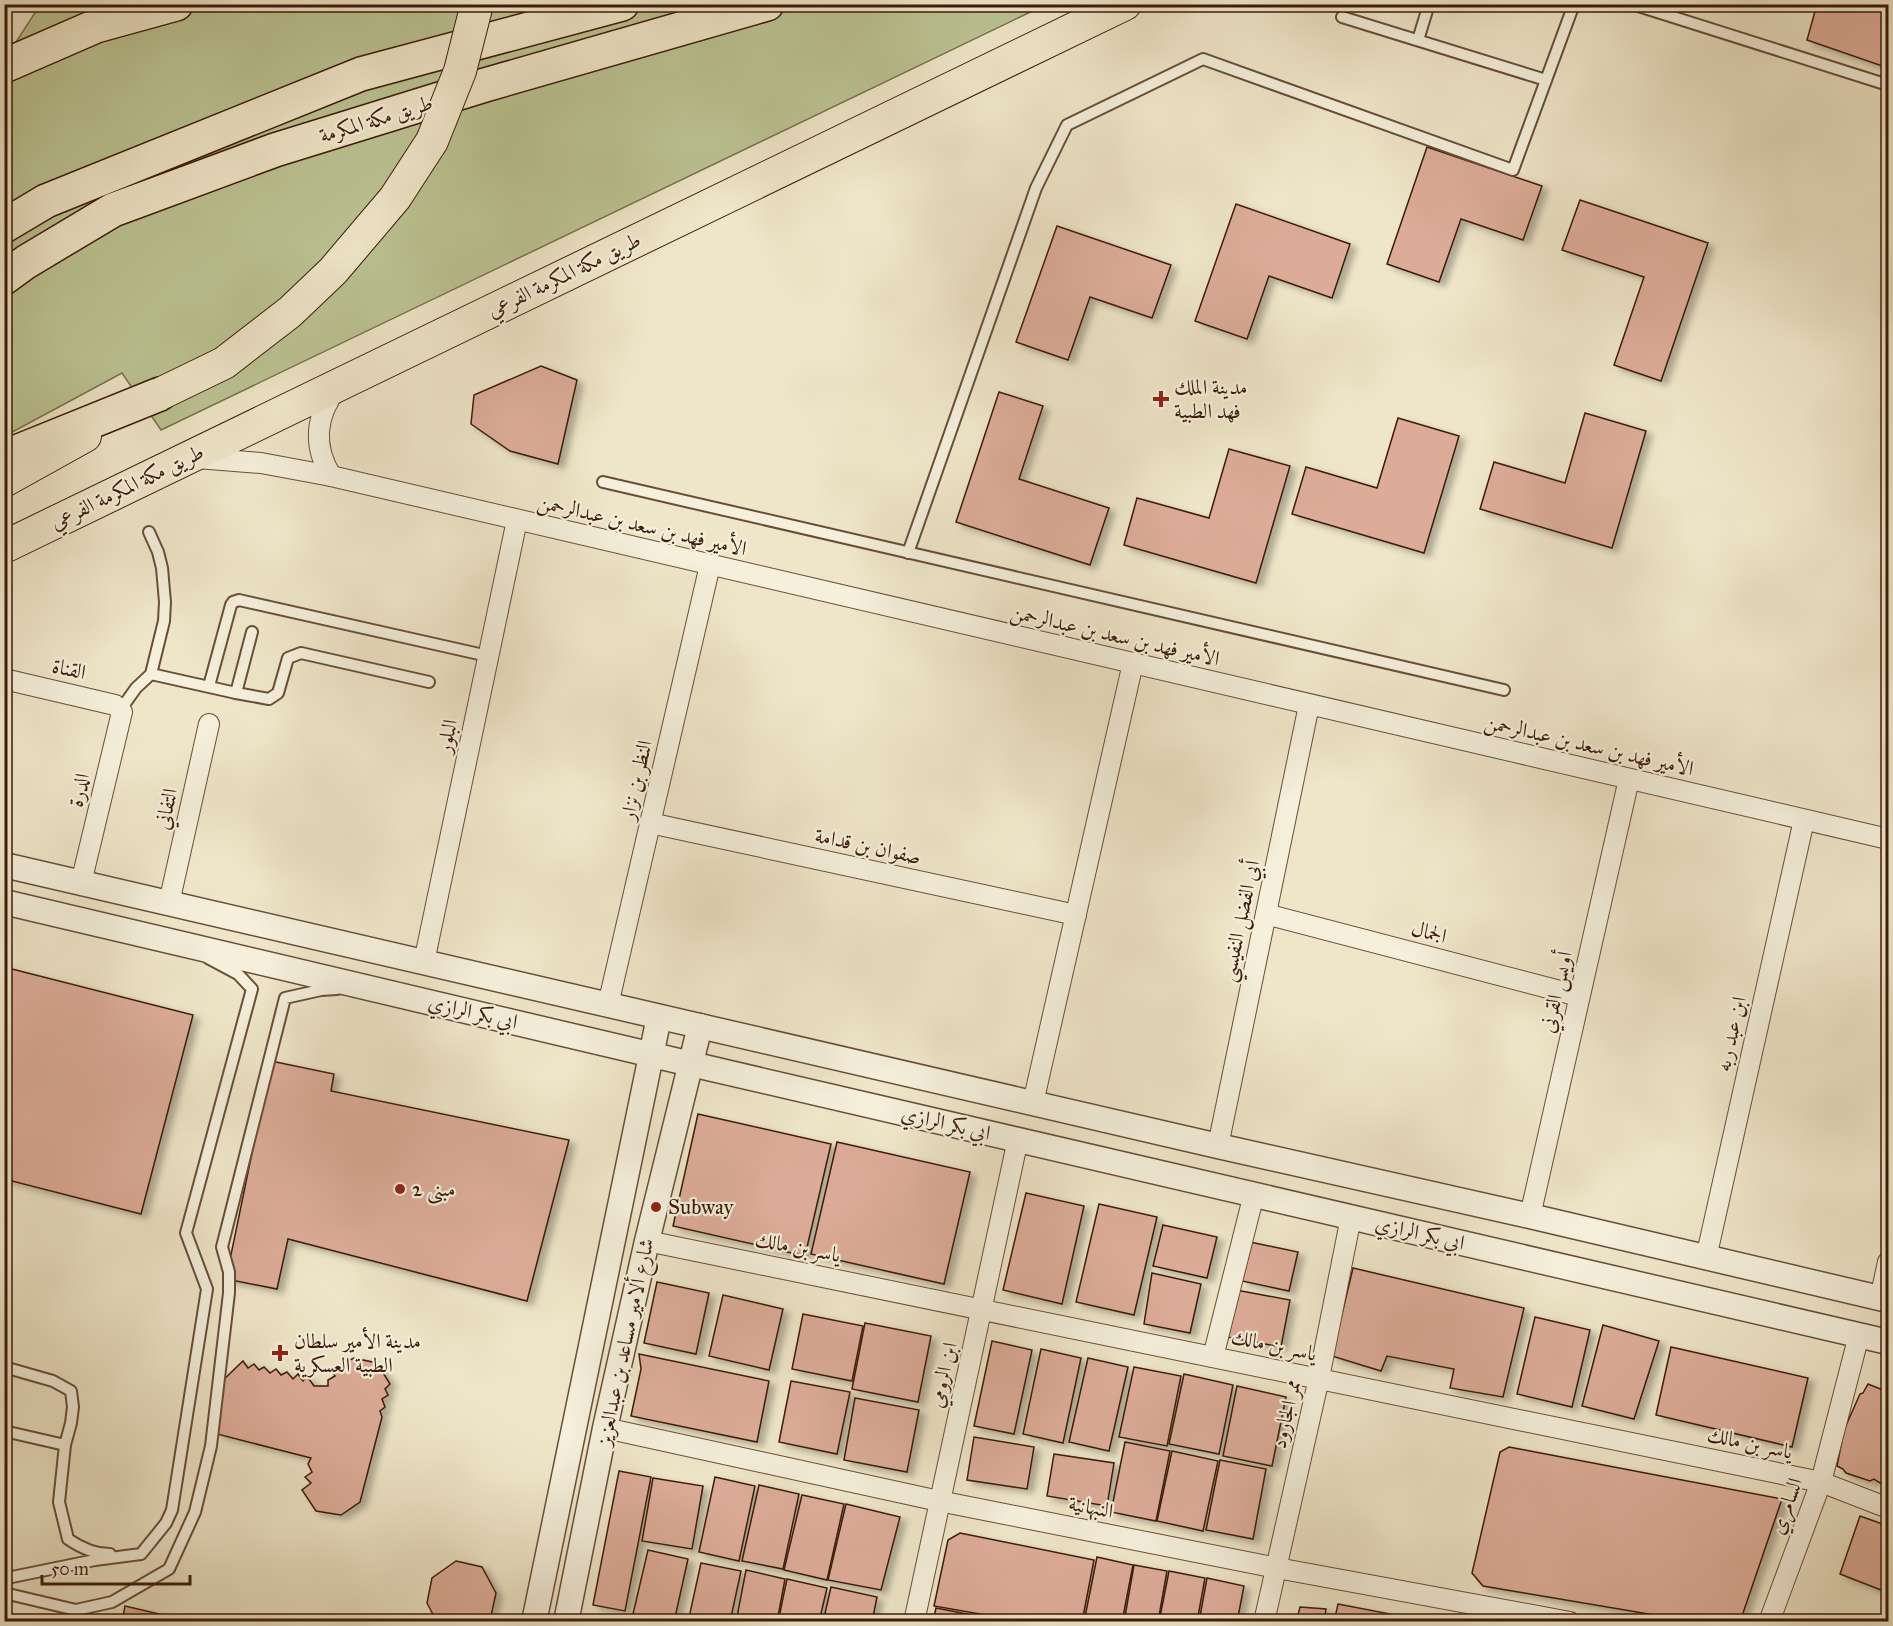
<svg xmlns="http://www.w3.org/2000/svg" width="1893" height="1626" viewBox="0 0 1893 1626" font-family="'IM FELL Great Primer',Amiri,serif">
	<defs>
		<filter id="shadow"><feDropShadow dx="6" dy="4" stdDeviation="3" flood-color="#0004"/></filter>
	</defs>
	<rect width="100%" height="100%" fill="#efe6c9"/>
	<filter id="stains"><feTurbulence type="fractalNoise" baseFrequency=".00333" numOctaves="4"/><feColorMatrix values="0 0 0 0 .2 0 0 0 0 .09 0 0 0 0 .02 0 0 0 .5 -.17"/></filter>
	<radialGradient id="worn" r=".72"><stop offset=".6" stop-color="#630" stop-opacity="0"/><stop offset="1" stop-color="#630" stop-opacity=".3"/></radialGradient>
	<path fill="#bcc494" stroke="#7c704e" stroke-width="1.5" d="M 40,5 L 1045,5 L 161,430 L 122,373 L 5,436 L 5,59 Z"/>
	<g fill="#dcac98" stroke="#3b1b09" stroke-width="1.5" filter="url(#shadow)">
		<path d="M 1817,4 L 1888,4 L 1888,68 L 1807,40 Z"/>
		<path d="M 1427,147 L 1542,186 L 1523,240 L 1461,219 L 1439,282 L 1387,264 Z"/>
		<path d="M 1580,200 L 1708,243 L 1661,381 L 1614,365 L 1644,277 L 1562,250 Z"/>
		<path d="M 1236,204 L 1350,244 L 1332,298 L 1269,276 L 1247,339 L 1195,321 Z"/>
		<path d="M 1057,226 L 1171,265 L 1152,318 L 1090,297 L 1068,360 L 1016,342 Z"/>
		<path d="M 541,366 L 577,380 L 558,464 L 510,451 L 471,424 L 474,395 Z"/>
		<path d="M 999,392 L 1043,406 L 1019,479 L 1109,508 L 1090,565 L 956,522 Z"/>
		<path d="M 1585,413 L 1646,431 L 1612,548 L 1480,509 L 1494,462 L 1565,483 Z"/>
		<path d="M 1398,418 L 1459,436 L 1424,553 L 1292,514 L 1306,467 L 1377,488 Z"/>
		<path d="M 1229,449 L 1290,466 L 1256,583 L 1124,545 L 1137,498 L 1209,518 Z"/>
		<path d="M 4,967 L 193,1015 L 141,1214 L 4,1179 Z"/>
		<path d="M 271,1061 L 334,1074 L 331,1091 L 569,1140 L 527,1301 L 288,1239 L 277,1289 L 226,1279 Z"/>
		<path d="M 698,1114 L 831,1144 L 805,1256 L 673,1226 Z"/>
		<path d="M 837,1142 L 970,1172 L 944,1284 L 811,1254 Z"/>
		<path d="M 1026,1193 L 1084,1206 L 1062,1304 L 1003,1290 Z"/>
		<path d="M 1099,1204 L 1157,1217 L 1134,1315 L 1076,1302 Z"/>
		<path d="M 1163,1225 L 1217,1237 L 1207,1278 L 1153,1266 Z"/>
		<path d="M 1250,1242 L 1298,1252 L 1289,1291 L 1242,1281 Z"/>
		<path d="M 1353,1268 L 1524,1308 L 1503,1397 L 1450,1388 L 1454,1369 L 1387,1356 L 1381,1371 L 1332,1356 Z"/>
		<path d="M 1152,1273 L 1201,1284 L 1190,1333 L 1144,1324 Z"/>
		<path d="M 657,1282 L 709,1293 L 696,1354 L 644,1343 Z"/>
		<path d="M 1236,1290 L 1290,1300 L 1281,1347 L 1227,1337 Z"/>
		<path d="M 723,1295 L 783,1309 L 769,1370 L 709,1356 Z"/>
		<path d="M 803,1314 L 863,1326 L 852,1381 L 792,1369 Z"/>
		<path d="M 1535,1317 L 1590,1330 L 1572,1407 L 1517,1394 Z"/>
		<path d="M 865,1323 L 931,1336 L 918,1402 L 852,1389 Z"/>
		<path d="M 1603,1325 L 1659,1341 L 1634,1419 L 1582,1406 Z"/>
		<path d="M 992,1341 L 1032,1350 L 1014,1434 L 974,1426 Z"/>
		<path d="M 1671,1347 L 1808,1378 L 1792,1447 L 1656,1415 Z"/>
		<path d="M 1041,1349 L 1081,1358 L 1063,1443 L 1023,1434 Z"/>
		<path d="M 639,1354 L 769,1381 L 757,1442 L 631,1416 L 641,1369 Z"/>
		<path d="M 354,1358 L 377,1363 L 390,1384 L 385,1389 L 388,1395 L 382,1399 L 385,1407 L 380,1411 L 382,1417 L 360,1502 L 341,1515 L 316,1511 L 302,1490 L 311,1483 L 305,1477 L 312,1472 L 308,1464 L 311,1458 L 217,1434 L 218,1385 L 243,1361 L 248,1368 L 254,1364 L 259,1370 L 264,1367 L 270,1373 L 276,1369 L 281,1375 L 287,1372 L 293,1379 L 298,1374 L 303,1381 L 307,1376 L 314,1386 L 328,1386 L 328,1380 L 335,1376 L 331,1369 Z"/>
		<path d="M 1088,1358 L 1128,1367 L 1109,1451 L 1069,1442 Z"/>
		<path d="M 1134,1367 L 1181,1376 L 1167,1446 L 1119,1437 Z"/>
		<path d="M 1184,1374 L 1233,1385 L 1219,1454 L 1169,1444 Z"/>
		<path d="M 791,1381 L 850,1392 L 837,1454 L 779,1442 Z"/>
		<path d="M 1868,1384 L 1888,1392 L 1888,1488 L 1874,1479 L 1870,1481 L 1846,1473 L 1843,1469 L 1837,1466 L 1844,1430 L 1860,1394 L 1863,1393 Z"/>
		<path d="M 1237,1386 L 1286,1397 L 1272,1466 L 1223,1456 Z"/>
		<path d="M 855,1398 L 919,1410 L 907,1472 L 844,1460 Z"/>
		<path d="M 974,1437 L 1034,1447 L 1027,1489 L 967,1480 Z"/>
		<path d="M 1125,1442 L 1170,1451 L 1156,1521 L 1111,1512 Z"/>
		<path d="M 1509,1447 L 1782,1499 L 1741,1619 L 1736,1622 L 1696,1622 L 1483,1586 L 1472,1573 L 1500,1452 Z"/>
		<path d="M 1172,1451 L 1218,1461 L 1203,1531 L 1157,1521 Z"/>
		<path d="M 1054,1454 L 1114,1463 L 1107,1506 L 1047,1496 Z"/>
		<path d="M 1220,1460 L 1266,1469 L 1253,1539 L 1206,1530 Z"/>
		<path d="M 619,1471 L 651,1477 L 625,1611 L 593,1605 Z"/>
		<path d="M 715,1477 L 755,1486 L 739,1561 L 699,1552 Z"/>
		<path d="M 653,1478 L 703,1486 L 692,1549 L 642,1541 Z"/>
		<path d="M 759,1485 L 799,1494 L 783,1569 L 742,1561 Z"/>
		<path d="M 802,1495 L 844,1504 L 827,1580 L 784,1570 Z"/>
		<path d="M 846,1504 L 900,1517 L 881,1590 L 828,1580 Z"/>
		<path d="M 1860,1516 L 1888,1526 L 1888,1572 L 1881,1590 L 1840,1574 Z"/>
		<path d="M 960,1533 L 1094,1560 L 1082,1622 L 1026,1622 L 934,1606 L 948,1540 Z"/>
		<path d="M 648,1550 L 688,1559 L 674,1622 L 633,1614 Z"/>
		<path d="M 1097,1557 L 1133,1565 L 1122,1622 L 1084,1622 Z"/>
		<path d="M 456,1561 L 482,1567 L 496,1593 L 491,1616 L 484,1622 L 437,1622 L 427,1603 L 432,1578 Z"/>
		<path d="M 701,1563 L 741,1571 L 730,1622 L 688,1622 Z"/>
		<path d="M 1134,1565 L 1167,1571 L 1158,1622 L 1124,1622 Z"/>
		<path d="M 746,1570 L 785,1579 L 777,1622 L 736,1622 Z"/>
		<path d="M 1169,1571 L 1205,1578 L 1197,1622 L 1159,1622 Z"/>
		<path d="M 1207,1578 L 1244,1586 L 1237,1622 L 1199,1622 Z"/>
		<path d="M 787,1579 L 827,1588 L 819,1622 L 778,1622 Z"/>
		<path d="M 831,1587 L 877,1597 L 872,1622 L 823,1622 Z"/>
		<path d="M 1338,1604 L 1390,1614 L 1388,1622 L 1334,1622 Z"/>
		<path d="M 125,1606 L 193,1622 L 122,1622 Z"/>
		<path d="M 1300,1607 L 1326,1609 L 1324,1622 L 1283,1622 L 1284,1616 L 1298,1615 Z"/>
		<path d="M 936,1608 L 1003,1621 L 1003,1622 L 933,1622 Z"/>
	</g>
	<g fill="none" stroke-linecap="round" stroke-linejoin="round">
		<defs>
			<g id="service">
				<path d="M 1632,4 L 1888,85"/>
				<path d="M 1342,17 L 1546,80"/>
				<path d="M 1418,40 L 1429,4"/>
				<path d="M 603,482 L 1504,690"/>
				<path d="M 908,553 L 1036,188 L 1067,125 L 1203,59 L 1513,170 L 1574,4"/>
				<path d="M 151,674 L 236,693 L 269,699 L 278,693 L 288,658 L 301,653 L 429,682"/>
				<path d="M 209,686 L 231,605 L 233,602 L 239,600 L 488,656"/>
				<path d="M 236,693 L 252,632"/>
				<path d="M 121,709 L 136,688 L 151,674 L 164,621 L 165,602 L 162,568 L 158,552 L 149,532"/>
				<path d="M 4,1367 L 53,1381 L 71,1391 L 73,1407 L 71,1423 L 65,1445 L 59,1502 L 68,1539 C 81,1548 94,1554 110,1554"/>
				<path d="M 4,1431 L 65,1445"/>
				<path d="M 4,1575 L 12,1577 L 95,1560 L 141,1554 L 166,1523 L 172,1510 L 207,1289 L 186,1233 L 252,989 L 238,974 L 208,958"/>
				<path d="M 4,1593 L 76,1610 L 112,1602 L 169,1569 L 195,1512 L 211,1446 L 229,1293 L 229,1272 L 222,1247 L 285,998 L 321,990 L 337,989"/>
			</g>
			<g id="minor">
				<path d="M 197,458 L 261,463 L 331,476 L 1888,839"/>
				<path d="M 331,476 C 313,446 315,416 337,388"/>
				<path d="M 4,679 L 115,705 L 122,712 L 81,883"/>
				<path d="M 650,823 L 1076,915"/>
				<path d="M 169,903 L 209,724"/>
				<path d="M 1266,914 L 1579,996"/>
				<path d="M 424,962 L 517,520"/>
				<path d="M 608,1005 L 710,565"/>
				<path d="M 1033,1103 L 1133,663"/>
				<path d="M 1218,1146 L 1309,705"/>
				<path d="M 1530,1216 L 1629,779"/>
				<path d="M 647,1241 L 1821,1482 L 1888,1508"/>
				<path d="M 1706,1258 L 1804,820"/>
				<path d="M 1880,1299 L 1888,1262"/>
				<path d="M 1213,1357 L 1254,1194"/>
				<path d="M 605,1428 L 939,1501 L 1277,1568 L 1570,1622"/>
				<path d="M 914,1622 L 1018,1139"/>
				<path d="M 1264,1622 L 1319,1378 L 1351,1217"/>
				<path d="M 1769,1622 L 1821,1482 L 1859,1335"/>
			</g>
			<g id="tertiary">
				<path d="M 4,865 L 1218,1146 L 1530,1216 L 1888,1300"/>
				<path d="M 4,902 L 691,1064 L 1888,1342"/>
				<path d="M 534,1622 L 659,1017"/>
				<path d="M 566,1622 L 605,1428 L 647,1241 L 700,1026"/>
			</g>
			<g id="primary">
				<path d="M 4,481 L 85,436"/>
				<path d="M 4,547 L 1125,4"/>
			</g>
			<g id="motorway">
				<path d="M 4,66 L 96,26 L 176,4"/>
				<path d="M 4,226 L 46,201 L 361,74 L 622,4"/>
				<path d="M 4,278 L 26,262 L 113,210 L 275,150 L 485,85 L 767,4"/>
				<path d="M 4,457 L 160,394"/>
			</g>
		</defs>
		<use href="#service" stroke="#684e39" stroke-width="14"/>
		<use href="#minor" stroke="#684e39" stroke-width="22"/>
		<use href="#tertiary" stroke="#684e39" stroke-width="27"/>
		<use href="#primary" stroke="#3b1b09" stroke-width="34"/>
		<use href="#motorway" stroke="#3b1b09" stroke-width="36"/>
		<use href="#service" stroke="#f5efdc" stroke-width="10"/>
		<use href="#minor" stroke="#f5efdc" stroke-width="20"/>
		<use href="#tertiary" stroke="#f5efdc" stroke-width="24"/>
		<use href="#primary" stroke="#efe6c9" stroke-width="32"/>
		<use href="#motorway" stroke="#efe6c9" stroke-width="33"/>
		<defs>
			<path id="primary-bridge" d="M 160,394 L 224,363 L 290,312 L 333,271 L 395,198 L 432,141 L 460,71 L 477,4"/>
		</defs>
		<use href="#primary-bridge" stroke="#3b1b09" stroke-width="34" stroke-linecap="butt"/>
		<use href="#primary-bridge" stroke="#efe6c9" stroke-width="32"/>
	</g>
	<g fill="#8f2418" stroke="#f5efdc" stroke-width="2">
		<path d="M1158 390h6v6h6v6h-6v6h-6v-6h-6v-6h6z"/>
		<circle cx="400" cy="1189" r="6"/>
		<circle cx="656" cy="1207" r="6"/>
		<path d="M277 1344h6v6h6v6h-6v6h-6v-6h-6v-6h6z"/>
	</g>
	<g text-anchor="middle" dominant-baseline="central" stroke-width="4.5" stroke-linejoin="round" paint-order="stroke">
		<g font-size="21" fill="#3b1b09" stroke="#f5efdc">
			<text transform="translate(376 119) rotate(-17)">طريق مكة المكرمة</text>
			<text transform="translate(564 275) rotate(-26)">طريق مكة المكرمة الفرعي</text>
			<text transform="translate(127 487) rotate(-26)">طريق مكة المكرمة الفرعي</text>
			<text transform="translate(642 525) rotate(13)">الأمير فهد بن سعد بن عبدالرحمن</text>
			<text transform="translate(1115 635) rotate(13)">الأمير فهد بن سعد بن عبدالرحمن</text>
			<text transform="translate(69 669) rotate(13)">القناة</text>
			<text transform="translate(447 736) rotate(-78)">البلور</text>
			<text transform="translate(1589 745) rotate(13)">الأمير فهد بن سعد بن عبدالرحمن</text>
			<text transform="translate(636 780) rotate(-77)">النظر بن نزار</text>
			<text transform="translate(79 790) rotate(-76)">الدرة</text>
			<text transform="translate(166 809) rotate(-78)">التفاني</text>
			<text transform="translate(868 846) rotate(12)">صفوان بن قدامة</text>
			<text transform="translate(1240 921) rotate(-78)">أبي الفضل النفيسي</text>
			<text transform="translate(1429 932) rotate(15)">الجمال</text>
			<text transform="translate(1556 992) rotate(-77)">أويس القرني</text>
			<text transform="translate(473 1012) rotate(13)">ابي بكر الرازي</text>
			<text transform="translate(1731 1034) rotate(-77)">ابن عبد ربه</text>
			<text transform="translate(946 1123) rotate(13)">ابي بكر الرازي</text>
			<text transform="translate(1420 1233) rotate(13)">ابي بكر الرازي</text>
			<text transform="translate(798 1247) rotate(11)">ياسر بن مالك</text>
			<text transform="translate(625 1342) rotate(-78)">شارع ألامير مساعد بن عبدالعزيز</text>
			<text transform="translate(1274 1345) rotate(12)">ياسر بن مالك</text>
			<text transform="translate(943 1375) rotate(-77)">ابن الرومي</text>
			<text transform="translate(1286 1414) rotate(-77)">ممر الجارود</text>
			<text transform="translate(1750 1443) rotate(12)">ياسر بن مالك</text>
			<text transform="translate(1786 1506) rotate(-70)">السامري</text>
			<text transform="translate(1091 1507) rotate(11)">النبهانية</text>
		</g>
		<g font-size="21" fill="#3b1b09" stroke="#f5efdc" text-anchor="start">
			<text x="1174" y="387">مدينة الملك<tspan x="1174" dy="24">فهد الطبية</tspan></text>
			<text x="412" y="1189">مبنى 2</text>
			<text x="668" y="1207">Subway</text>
			<text x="294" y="1341">مدينة الأمير سلطان<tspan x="294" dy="24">الطبية العسكرية</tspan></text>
		</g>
	</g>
	<rect width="1893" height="1626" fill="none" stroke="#efe6c9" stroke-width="24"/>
	<rect x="6" y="6" width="1881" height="1614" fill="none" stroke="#3b1b09" stroke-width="3"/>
	<rect x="12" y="12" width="1869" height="1602" fill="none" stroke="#3b1b09" stroke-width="1.5"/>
	<path d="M42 1575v9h148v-9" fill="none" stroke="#3b1b09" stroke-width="3"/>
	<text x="51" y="1575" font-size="18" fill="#3b1b09" stroke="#f5efdc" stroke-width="4.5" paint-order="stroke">50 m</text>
	<rect width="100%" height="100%" filter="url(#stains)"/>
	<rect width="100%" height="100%" fill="url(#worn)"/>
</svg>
